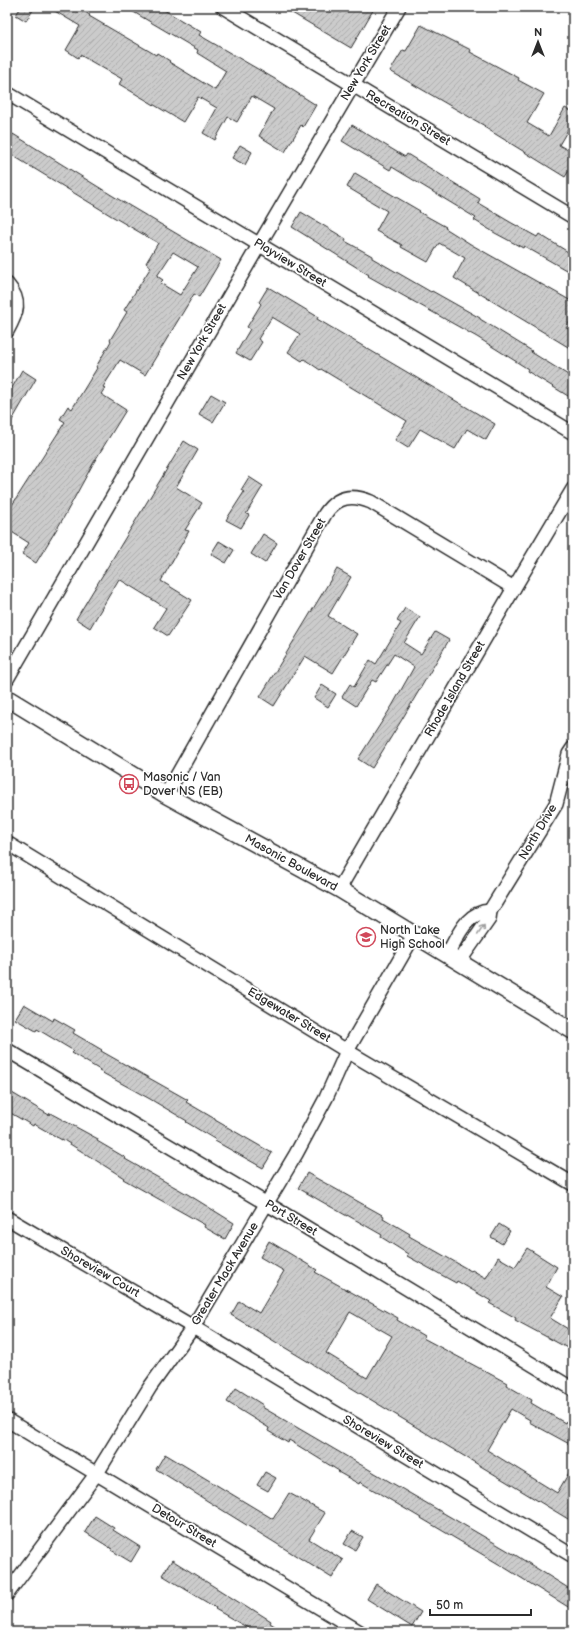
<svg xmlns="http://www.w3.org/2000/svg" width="580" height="1639" viewBox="0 0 580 1639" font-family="'Balsamiq Sans',sans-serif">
	<defs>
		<pattern id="building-hatch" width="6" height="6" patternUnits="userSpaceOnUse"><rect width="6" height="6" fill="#cbcbcb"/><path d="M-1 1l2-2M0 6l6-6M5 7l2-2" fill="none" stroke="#aeaeae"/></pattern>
	</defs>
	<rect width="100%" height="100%" fill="#fff"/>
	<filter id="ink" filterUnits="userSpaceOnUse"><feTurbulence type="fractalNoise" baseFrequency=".025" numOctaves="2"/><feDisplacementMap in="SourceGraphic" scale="8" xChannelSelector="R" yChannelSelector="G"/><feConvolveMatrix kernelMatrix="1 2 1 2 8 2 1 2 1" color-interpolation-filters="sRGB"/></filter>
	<g filter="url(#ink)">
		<g fill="url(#building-hatch)" stroke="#2b2b2b" fill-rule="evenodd">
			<path d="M 21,7 L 35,7 L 26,21 L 16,15 Z"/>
			<path d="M 48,7 L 77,7 L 90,15 L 89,16 L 156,55 L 157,53 L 170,61 L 169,62 L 215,90 L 226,71 L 197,53 L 198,50 L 125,7 L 159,7 L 201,32 L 199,35 L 275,79 L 316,105 L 303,127 L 301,125 L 285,152 L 259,136 L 274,109 L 252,96 L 237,122 L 228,117 L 215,140 L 203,133 L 217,108 L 198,97 L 183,122 L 119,84 L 122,79 L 80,55 L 78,58 L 66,50 L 80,26 Z"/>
			<path d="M 282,7 L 375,7 L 351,48 Z"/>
			<path d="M 421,25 L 471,50 L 470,52 L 519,78 L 518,80 L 544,94 L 527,123 L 549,136 L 565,108 L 573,112 L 573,121 L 559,145 L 573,153 L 573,164 L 565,177 L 484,127 L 485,126 L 390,71 L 403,50 L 406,51 Z"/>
			<path d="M 352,125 L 405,157 L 407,154 L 480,199 L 478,203 L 510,222 L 537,237 L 539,234 L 573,255 L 573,274 L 524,246 L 523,248 L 495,233 L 474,220 L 476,218 L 392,167 L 390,170 L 342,141 Z"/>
			<path d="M 13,134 L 113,196 L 221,260 L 199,297 L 194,294 L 145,375 L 120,360 L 103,387 L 105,388 L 101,394 L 126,410 L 94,462 L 64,517 L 36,563 L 22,554 L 29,543 L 7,529 L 7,513 L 65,422 L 60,419 L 68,406 L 72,409 L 97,368 L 96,367 L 111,341 L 110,340 L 127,312 L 124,310 L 151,267 L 146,263 L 158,243 L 110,215 L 7,152 L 7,143 ZM 173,252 L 198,267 L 180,295 L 160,283 L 163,280 L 157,276 Z"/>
			<path d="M 240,145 L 252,152 L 245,165 L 232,158 Z"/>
			<path d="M 355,173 L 420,211 L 419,212 L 446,227 L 445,228 L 472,245 L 573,302 L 573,316 L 566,328 L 568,329 L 573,322 L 573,350 L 454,278 L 465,258 L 439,243 L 428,262 L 401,247 L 402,245 L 376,231 L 387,211 L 347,187 Z"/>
			<path d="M 301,212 L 346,239 L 345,241 L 372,256 L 372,258 L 431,292 L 432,291 L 480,318 L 480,319 L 532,351 L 531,352 L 573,378 L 573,399 L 527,371 L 528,369 L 477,337 L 368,276 L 369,275 L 292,227 Z"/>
			<path d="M 268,287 L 318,317 L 317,319 L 495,424 L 486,440 L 467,429 L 455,449 L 420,429 L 408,448 L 395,440 L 407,421 L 321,369 L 320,370 L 304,359 L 302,361 L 288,352 L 300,334 L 272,317 L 258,339 L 262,342 L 250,361 L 236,353 L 250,329 L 247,327 L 261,304 L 259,302 Z"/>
			<path d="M 22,370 L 36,379 L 7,429 L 7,397 Z"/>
			<path d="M 211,394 L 225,402 L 213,422 L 199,414 Z"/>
			<path d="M 184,441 L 198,450 L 176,487 L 202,503 L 185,530 L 189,531 L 161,581 L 192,600 L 168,636 L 154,627 L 166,608 L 119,579 L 90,628 L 76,619 Z"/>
			<path d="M 249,477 L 263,486 L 246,514 L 249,515 L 241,528 L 226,520 L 244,492 L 241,490 Z"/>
			<path d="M 263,534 L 277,543 L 265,563 L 251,554 Z"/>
			<path d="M 219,541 L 234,550 L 226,563 L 211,554 Z"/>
			<path d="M 337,569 L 351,577 L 328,616 L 357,634 L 333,673 L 305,656 L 274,706 L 260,697 Z"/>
			<path d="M 405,608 L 420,617 L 404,643 L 421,654 L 435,632 L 449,640 L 401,721 L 372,768 L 358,759 L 392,706 L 414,667 L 394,654 L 376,682 L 372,680 L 356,706 L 342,697 L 350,684 L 354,687 L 370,660 L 376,664 L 401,623 L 397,621 Z"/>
			<path d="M 322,685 L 336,694 L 328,707 L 314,698 Z"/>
			<path d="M 24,1004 L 53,1021 L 54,1018 L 75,1030 L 73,1033 L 102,1050 L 101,1051 L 188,1100 L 186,1102 L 215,1119 L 215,1120 L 272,1153 L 263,1168 L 215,1141 L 216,1140 L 186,1122 L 187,1121 L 150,1099 L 99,1071 L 100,1070 L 72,1053 L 74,1051 L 37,1029 L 36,1031 L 15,1019 Z"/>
			<path d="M 7,1090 L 49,1115 L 50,1113 L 98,1139 L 97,1141 L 126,1158 L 125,1159 L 189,1195 L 234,1223 L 225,1239 L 204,1227 L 205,1225 L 123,1179 L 124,1178 L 62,1139 L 62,1140 L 34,1124 L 33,1126 L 7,1111 Z"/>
			<path d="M 307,1173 L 384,1216 L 383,1218 L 410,1234 L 409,1236 L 471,1271 L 472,1270 L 486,1278 L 498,1257 L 515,1267 L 527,1248 L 557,1267 L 546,1287 L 563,1297 L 550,1318 L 573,1332 L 573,1351 L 515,1320 L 516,1318 L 489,1303 L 491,1301 L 457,1281 L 456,1283 L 407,1256 L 408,1254 L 381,1237 L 382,1235 L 347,1215 L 347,1216 L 298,1188 Z"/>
			<path d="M 499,1224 L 510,1231 L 502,1244 L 491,1237 Z"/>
			<path d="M 269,1241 L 317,1270 L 315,1272 L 398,1318 L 397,1320 L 424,1336 L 423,1338 L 507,1383 L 506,1385 L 532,1400 L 531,1403 L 565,1423 L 566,1421 L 573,1425 L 573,1446 L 529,1422 L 530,1420 L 511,1409 L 487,1450 L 557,1493 L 573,1466 L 573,1522 L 231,1315 L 239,1301 L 259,1313 L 284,1271 L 260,1257 ZM 350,1312 L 392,1336 L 367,1378 L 326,1353 Z"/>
			<path d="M 236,1388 L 263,1405 L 262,1407 L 517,1556 L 573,1591 L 573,1610 L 502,1566 L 360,1482 L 359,1484 L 338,1472 L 339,1471 L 289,1440 L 288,1443 L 268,1431 L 269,1428 L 227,1402 Z"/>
			<path d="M 165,1454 L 273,1519 L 289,1493 L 325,1513 L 309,1539 L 343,1560 L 332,1578 L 156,1469 Z"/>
			<path d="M 265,1472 L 276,1478 L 268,1491 L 257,1485 Z"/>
			<path d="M 95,1516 L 114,1528 L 113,1530 L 140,1547 L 131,1562 L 111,1550 L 112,1549 L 85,1532 Z"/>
			<path d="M 352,1531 L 363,1537 L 355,1550 L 344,1544 Z"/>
			<path d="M 172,1560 L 251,1610 L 252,1609 L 271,1621 L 270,1623 L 284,1632 L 255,1632 L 215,1609 L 216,1608 L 162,1575 Z"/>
			<path d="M 376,1584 L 421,1612 L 412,1627 L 367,1599 Z"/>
		</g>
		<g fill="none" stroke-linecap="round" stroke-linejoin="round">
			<defs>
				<g id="minor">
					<path d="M 223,7 L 573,217"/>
					<path d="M 7,93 L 573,433"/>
					<path d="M 7,284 C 22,301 17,313 7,331"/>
					<path d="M 7,679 L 266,233 L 399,7"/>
					<path d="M 166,795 L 325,514 C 337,496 352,494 371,502 L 514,588"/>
					<path d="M 7,843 L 347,1051 L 573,1184"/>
					<path d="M 339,889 L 514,588 L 573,489"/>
					<path d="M 490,911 L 556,804 L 569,754 L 573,748"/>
					<path d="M 447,955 C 458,936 466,912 490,911 L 489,919 L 459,962"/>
					<path d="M 7,1050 L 279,1211 L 573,1389"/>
					<path d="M 7,1218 L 193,1327 L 573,1556"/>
					<path d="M 7,1420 L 360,1632"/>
					<path d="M 7,1594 L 97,1473 L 150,1387 L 193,1327 L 296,1154 L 326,1098 L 347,1051 L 414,935"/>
				</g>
				<path id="tertiary" d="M 7,698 L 166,795 L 339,889 L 573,1031"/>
			</defs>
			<use href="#minor" stroke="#2b2b2b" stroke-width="16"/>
			<use href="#tertiary" stroke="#2b2b2b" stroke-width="19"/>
			<use href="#minor" stroke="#fff" stroke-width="13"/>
			<use href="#tertiary" stroke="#fff" stroke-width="16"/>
		</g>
		<defs><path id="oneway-shaft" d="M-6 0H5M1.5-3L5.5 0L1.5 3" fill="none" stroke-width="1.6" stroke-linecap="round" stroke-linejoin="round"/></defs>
		<use stroke="#a0a0a0" href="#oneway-shaft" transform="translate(481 930) rotate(-56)"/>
	</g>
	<defs>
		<symbol id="bus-ring" viewBox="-11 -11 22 22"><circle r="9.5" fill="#fff" stroke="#d1495b" stroke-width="1.5"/><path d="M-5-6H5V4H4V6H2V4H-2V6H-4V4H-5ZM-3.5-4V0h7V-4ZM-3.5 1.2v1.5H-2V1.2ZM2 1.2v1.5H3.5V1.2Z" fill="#d1495b"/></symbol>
		<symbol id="school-ring" viewBox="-11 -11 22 22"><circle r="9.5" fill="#fff" stroke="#d1495b" stroke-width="1.5"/><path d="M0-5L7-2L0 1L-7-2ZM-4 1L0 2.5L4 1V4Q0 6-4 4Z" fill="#d1495b"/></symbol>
	</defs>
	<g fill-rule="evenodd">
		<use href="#bus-ring" x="118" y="773" width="22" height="22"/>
		<use href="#school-ring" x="355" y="926" width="22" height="22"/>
	</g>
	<g text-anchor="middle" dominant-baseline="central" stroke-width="3.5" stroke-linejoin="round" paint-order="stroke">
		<g font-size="12" fill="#2b2b2b" stroke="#fff">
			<text transform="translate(366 63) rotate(-59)">New York Street</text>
			<text transform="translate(408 118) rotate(31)">Recreation Street</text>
			<text transform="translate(290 263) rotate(31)">Playview Street</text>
			<text transform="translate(202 342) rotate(-60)">New York Street</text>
			<text transform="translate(300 559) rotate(-60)">Van Dover Street</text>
			<text transform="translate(455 689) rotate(-60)">Rhode Island Street</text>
			<text transform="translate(538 832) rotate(-59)">North Drive</text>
			<text transform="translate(291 863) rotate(29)">Masonic Boulevard</text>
			<text transform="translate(289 1015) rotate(31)">Edgewater Street</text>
			<text transform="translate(291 1218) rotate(31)">Port Street</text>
			<text transform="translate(100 1272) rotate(30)">Shoreview Court</text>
			<text transform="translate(225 1274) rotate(-59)">Greater Mack Avenue</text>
			<text transform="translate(383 1442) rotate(31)">Shoreview Street</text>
			<text transform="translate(184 1526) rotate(31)">Detour Street</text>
		</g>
		<g font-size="12" fill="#2b2b2b" stroke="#fff" text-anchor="start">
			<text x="143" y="777">Masonic / Van<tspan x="143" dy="14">Dover NS (EB)</tspan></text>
			<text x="380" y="930">North Lake<tspan x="380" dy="14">High School</tspan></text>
		</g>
	</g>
	<rect width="580" height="1639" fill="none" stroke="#fff" stroke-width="24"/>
	<rect x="12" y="12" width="556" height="1615" fill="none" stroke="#2b2b2b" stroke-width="1.5" filter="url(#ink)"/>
	<g transform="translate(538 42)" stroke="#ffffff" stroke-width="3" paint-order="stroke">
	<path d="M0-3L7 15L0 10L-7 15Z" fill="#2b2b2b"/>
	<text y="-6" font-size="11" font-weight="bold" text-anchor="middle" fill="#2b2b2b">N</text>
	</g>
	<path d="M430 1609v6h101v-6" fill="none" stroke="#2b2b2b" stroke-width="2"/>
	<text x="436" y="1609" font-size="12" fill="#2b2b2b" stroke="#ffffff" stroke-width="3" paint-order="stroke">50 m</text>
</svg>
